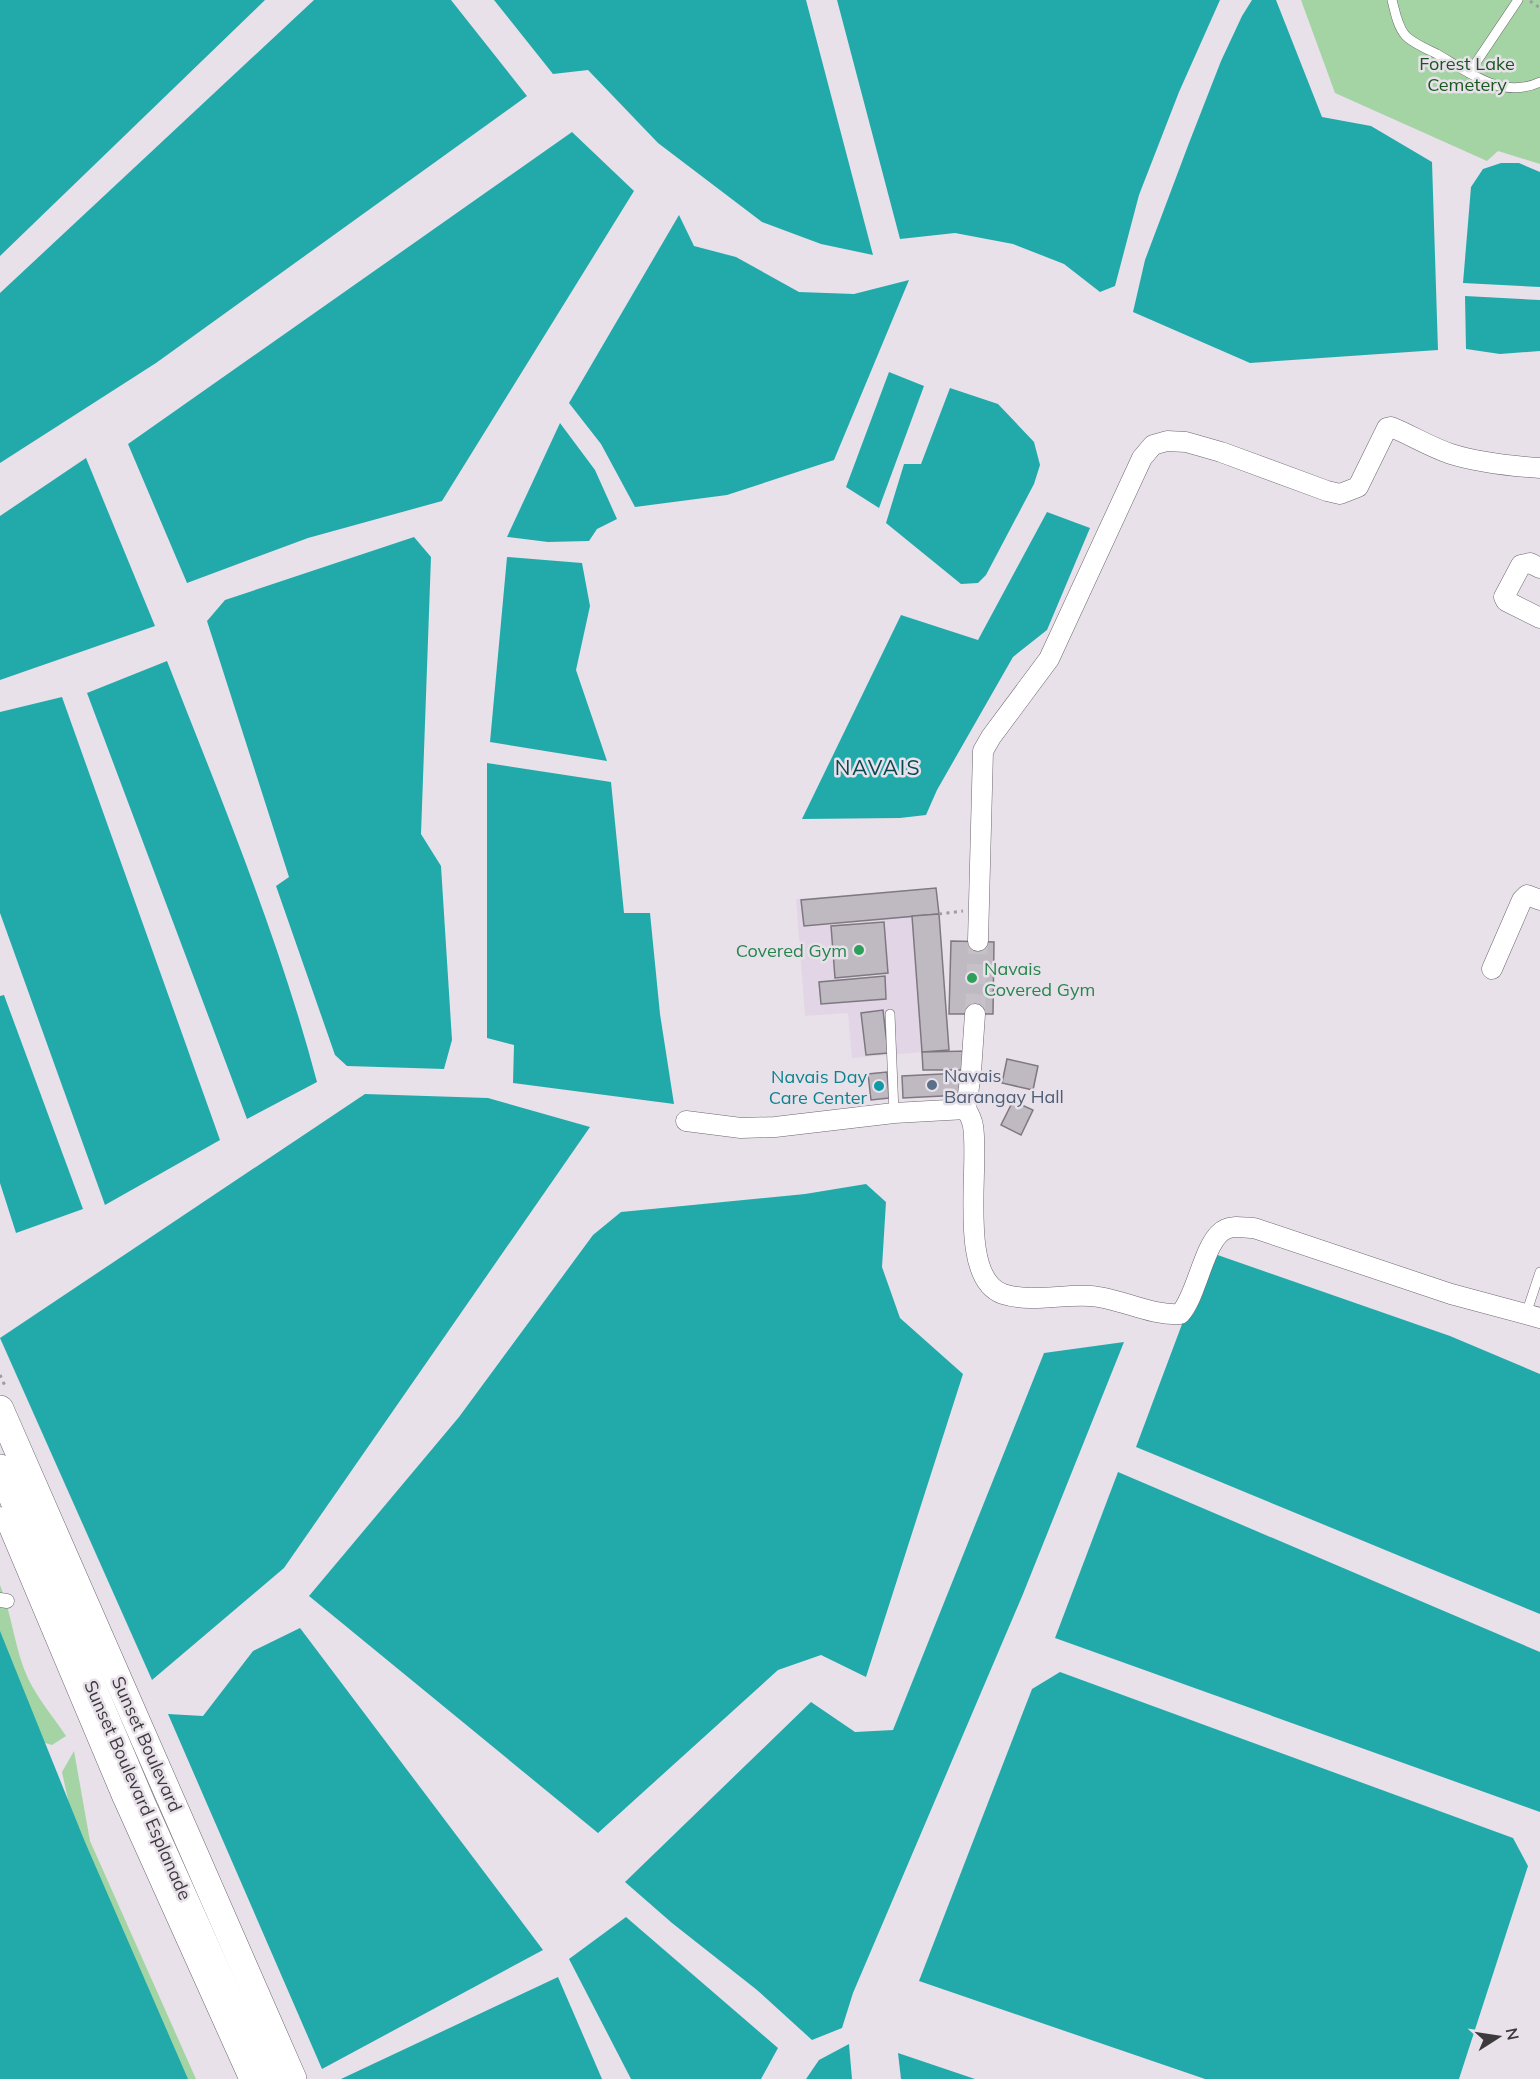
<svg xmlns="http://www.w3.org/2000/svg" width="1540" height="2079" viewBox="0 0 1540 2079" font-family="Mulish,sans-serif">
	<rect width="100%" height="100%" fill="#e8e1ea"/>
	<path fill="#e2d6e6" d="M 936,888 L 949,1050 L 852,1058 L 848,1013 L 805,1016 L 796,899 Z"/>
	<g fill="#a4d4a4">
		<path d="M 1301,0 L 1540,0 L 1540,164 L 1498,151 L 1487,161 L 1335,93 Z"/>
		<path d="M 0,1585 C 11,1612 14,1642 24,1669 C 33,1693 52,1715 66,1736 L 52,1745 L 35,1740 L 0,1693 Z"/>
		<path d="M 74,1751 L 90,1841 L 196,2079 L 173,2079 L 70,1809 L 62,1772 Z"/>
	</g>
	<g fill="#22aaab">
		<path d="M 0,0 L 265,0 L 0,256 Z"/>
		<path d="M 314,0 L 451,0 L 527,96 L 156,363 L 0,463 L 0,293 Z"/>
		<path d="M 494,0 L 806,0 L 873,255 L 821,244 L 762,222 L 658,143 L 588,70 L 553,74 Z"/>
		<path d="M 837,0 L 1220,0 L 1179,92 L 1139,195 L 1115,286 L 1100,292 L 1064,264 L 1013,244 L 955,233 L 900,239 Z"/>
		<path d="M 1252,0 L 1276,0 L 1322,117 L 1371,126 L 1432,162 L 1438,350 L 1250,363 L 1133,312 L 1145,260 L 1189,143 L 1221,61 L 1242,16 Z"/>
		<path d="M 572,132 L 634,191 L 442,501 L 308,538 L 187,583 L 128,444 Z"/>
		<path d="M 1501,163 L 1519,163 L 1540,172 L 1540,287 L 1463,283 L 1471,187 L 1483,169 Z"/>
		<path d="M 679,215 L 694,246 L 736,257 L 799,292 L 854,294 L 909,280 L 834,460 L 727,495 L 635,507 L 601,444 L 569,403 Z"/>
		<path d="M 1465,296 L 1540,300 L 1540,351 L 1500,354 L 1466,349 Z"/>
		<path d="M 889,372 L 924,386 L 879,508 L 846,487 Z"/>
		<path d="M 950,388 L 998,404 L 1034,442 L 1040,465 L 1034,484 L 986,575 L 978,583 L 961,584 L 886,523 L 904,464 L 921,464 Z"/>
		<path d="M 560,423 L 595,470 L 617,519 L 597,529 L 589,541 L 548,542 L 507,537 Z"/>
		<path d="M 86,458 L 155,626 L 0,680 L 0,516 Z"/>
		<path d="M 1047,512 L 1090,528 L 1047,630 L 1013,657 L 937,790 L 926,815 L 900,818 L 802,819 L 901,615 L 978,640 Z"/>
		<path d="M 414,537 L 431,557 L 421,834 L 441,866 L 452,1040 L 444,1069 L 347,1066 L 335,1055 L 276,886 L 289,877 L 207,621 L 225,600 Z"/>
		<path d="M 507,557 L 582,563 L 590,606 L 576,670 L 607,761 L 490,742 Z"/>
		<path d="M 167,661 C 221,799 279,938 317,1082 L 247,1119 L 87,693 Z"/>
		<path d="M 62,697 L 220,1140 L 105,1205 L 0,913 L 0,712 Z"/>
		<path d="M 487,763 L 611,782 L 624,913 L 650,913 L 660,1014 L 674,1104 L 513,1083 L 514,1045 L 487,1038 Z"/>
		<path d="M 4,995 L 83,1209 L 16,1233 L 0,1183 L 0,996 Z"/>
		<path d="M 365,1094 L 488,1098 L 590,1127 L 284,1568 L 152,1680 L 0,1338 Z"/>
		<path d="M 866,1184 L 886,1202 L 882,1267 L 900,1318 L 963,1374 L 866,1677 L 821,1655 L 778,1670 L 598,1833 L 309,1596 L 459,1417 L 593,1235 L 621,1212 L 805,1194 Z"/>
		<path d="M 1209,1252 L 1450,1336 L 1540,1374 L 1540,1614 L 1136,1447 Z"/>
		<path d="M 1124,1342 L 1023,1594 L 853,1993 L 842,2028 L 812,2040 L 757,1990 L 672,1923 L 625,1882 L 811,1702 L 855,1732 L 893,1730 L 1044,1353 Z"/>
		<path d="M 1118,1472 L 1540,1652 L 1540,1812 L 1055,1638 Z"/>
		<path d="M 300,1628 L 543,1950 L 322,2069 L 168,1714 L 203,1716 L 253,1651 Z"/>
		<path d="M 0,1631 L 85,1842 L 188,2079 L 0,2079 Z"/>
		<path d="M 1060,1672 L 1513,1838 L 1528,1866 L 1459,2079 L 1205,2079 L 919,1981 L 1032,1689 Z"/>
		<path d="M 626,1917 L 778,2048 L 761,2079 L 631,2079 L 569,1959 Z"/>
		<path d="M 558,1977 L 602,2079 L 341,2079 Z"/>
		<path d="M 849,2044 L 852,2079 L 806,2079 L 819,2060 Z"/>
		<path d="M 898,2053 L 975,2079 L 901,2079 Z"/>
	</g>
	<g fill="#bfb9c2" stroke="#7e7880" stroke-width="1.5">
		<path d="M 936,888 L 939,914 L 804,926 L 801,900 Z"/>
		<path d="M 939,914 L 949,1050 L 922,1052 L 912,916 Z"/>
		<path d="M 884,922 L 888,973 L 835,978 L 831,926 Z"/>
		<path d="M 951,941 L 994,942 L 993,1014 L 949,1014 Z"/>
		<path d="M 885,976 L 886,999 L 821,1004 L 819,982 Z"/>
		<path d="M 883,1010 L 888,1053 L 866,1055 L 861,1013 Z"/>
		<path d="M 970,1051 L 970,1070 L 923,1070 L 922,1052 Z"/>
		<path d="M 1007,1059 L 1038,1066 L 1033,1090 L 1002,1083 Z"/>
		<path d="M 887,1072 L 889,1098 L 871,1100 L 868,1074 Z"/>
		<path d="M 961,1073 L 962,1095 L 903,1098 L 902,1076 Z"/>
		<path d="M 1013,1101 L 1033,1110 L 1021,1135 L 1001,1125 Z"/>
	</g>
	<g fill="none" stroke-linecap="round" stroke-linejoin="round">
		<path stroke="#c6c0c8" stroke-width="20" stroke-dasharray="20 10" stroke-linecap="butt" d="M 975,1014 L 978,941"/>
		<defs>
			<g id="service">
				<path d="M 1392,0 C 1395,11 1397,25 1405,35 C 1412,43 1427,49 1437,54 C 1468,72 1503,100 1540,82"/>
				<path d="M 1469,73 L 1518,0"/>
				<path d="M 890,1014 L 894,1113"/>
				<path d="M 1526,1314 L 1540,1272"/>
			</g>
			<g id="pedestrian">
				<path d="M 0,1514 L 120,1799 L 246,2079"/>
				<path d="M 0,1600 L 7,1601"/>
			</g>
			<g id="minor">
				<path d="M 1540,568 L 1530,563 L 1521,565 L 1504,597 L 1506,601 L 1540,618"/>
				<path d="M 978,941 L 983,751 L 991,737 L 1049,659 L 1142,458 L 1153,445 L 1167,441 L 1186,442 L 1221,452 L 1327,491 L 1340,494 L 1358,487 L 1387,428 L 1391,427 C 1411,435 1430,447 1451,454 C 1480,463 1510,466 1540,468"/>
				<path d="M 1492,969 L 1522,900 L 1527,895 L 1540,900"/>
				<path d="M 966,1109 C 969,1114 972,1120 973,1126 C 980,1166 957,1278 1003,1294 C 1031,1303 1062,1294 1090,1296 C 1121,1298 1149,1316 1180,1314 C 1198,1295 1204,1238 1226,1229 C 1234,1225 1245,1228 1254,1228 L 1451,1294 L 1540,1318"/>
				<path d="M 686,1121 L 741,1128 L 775,1127 L 894,1113 L 966,1109 L 971,1072 L 975,1014"/>
			</g>
			<g id="secondary">
				<path d="M 0,1409 L 293,2079"/>
				<path d="M 0,1468 L 142,1804 L 265,2079"/>
			</g>
		</defs>
		<use href="#service" stroke="#6c666e" stroke-width="10"/>
		<use href="#pedestrian" stroke="#6c666e" stroke-width="15"/>
		<use href="#minor" stroke="#6c666e" stroke-width="21"/>
		<use href="#secondary" stroke="#6c666e" stroke-width="28"/>
		<g stroke="#a09ba2" stroke-width="3" stroke-dasharray="3 4.5" stroke-linecap="butt">
			<path d="M 1530,1 L 1540,8"/>
			<path d="M 939,914 L 963,911"/>
			<path d="M 0,1375 L 6,1388"/>
		</g>
		<use href="#service" stroke="#fff" stroke-width="9"/>
		<use href="#pedestrian" stroke="#fff" stroke-width="14"/>
		<use href="#minor" stroke="#fff" stroke-width="20"/>
		<use href="#secondary" stroke="#fff" stroke-width="27"/>
	</g>
	<g fill="#2e9e5b" stroke="#e8e1ea" stroke-width="2">
		<circle cx="859" cy="950" r="6"/>
		<circle cx="972" cy="978" r="6"/>
	</g>
	<circle fill="#5c6f8a" stroke="#e8e1ea" stroke-width="2" cx="932" cy="1085" r="6"/>
	<circle fill="#0f9aa8" stroke="#e8e1ea" stroke-width="2" cx="879" cy="1086" r="6"/>
	<g text-anchor="middle" dominant-baseline="central" stroke-width="5" stroke-linejoin="round" paint-order="stroke">
		<g font-size="18" fill="#18581f" stroke="#e8e1ea">
			<text x="1467" y="63">Forest Lake<tspan x="1467" dy="21">Cemetery</tspan></text>
		</g>
		<g font-size="18" fill="#27864d" stroke="#e8e1ea" text-anchor="end">
			<text x="847" y="950">Covered Gym</text>
			<text x="984" y="968" text-anchor="start">Navais<tspan x="984" dy="21">Covered Gym</tspan></text>
		</g>
		<g font-size="18" fill="#4e5e75" stroke="#e8e1ea" text-anchor="start">
			<text x="944" y="1075">Navais<tspan x="944" dy="21">Barangay Hall</tspan></text>
		</g>
		<g font-size="18" fill="#0d838f" stroke="#e8e1ea" text-anchor="end">
			<text x="867" y="1076">Navais Day<tspan x="867" dy="21">Care Center</tspan></text>
		</g>
		<g font-size="18" fill="#3d3a3e" stroke="#e8e1ea">
			<text transform="translate(147 1744) rotate(66)">Sunset Boulevard</text>
			<text transform="translate(138 1790) rotate(66)">Sunset Boulevard Esplanade</text>
		</g>
		<g font-size="21" letter-spacing="1.5" fill="#094851" stroke="#e8e1ea">
			<text x="878" y="767">NAVAIS</text>
		</g>
	</g>
	<g transform="translate(1498 2037) rotate(78)" stroke="#e8e1ea" stroke-width="4.5" paint-order="stroke">
	<path d="M0-4.5L10 22L0 15L-10 22Z" fill="#3d3a3e"/>
	<text y="-9" font-size="16" font-weight="bold" text-anchor="middle" fill="#3d3a3e">N</text>
	</g>
</svg>
